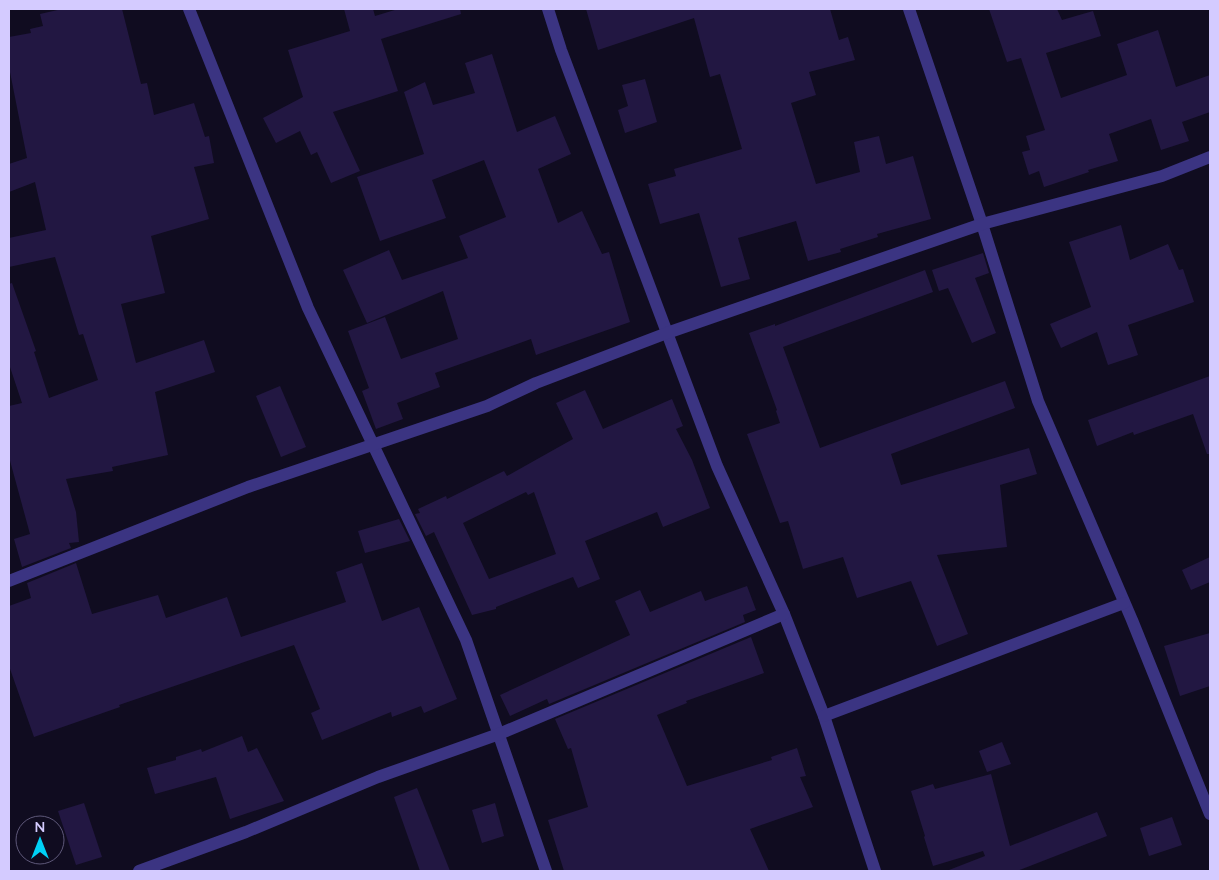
<svg xmlns="http://www.w3.org/2000/svg" width="1219" height="880" viewBox="0 0 1219 880" font-family="Lato,sans-serif">
	<rect width="100%" height="100%" fill="#100c20"/>
	<g fill="#221742" fill-rule="evenodd">
		<path d="M 62,9 L 122,9 L 141,84 L 147,83 L 154,115 L 194,103 L 205,137 L 209,136 L 214,163 L 194,167 L 209,219 L 151,236 L 165,293 L 121,304 L 136,363 L 204,340 L 215,372 L 155,392 L 168,455 L 112,467 L 113,471 L 66,479 L 76,512 L 79,542 L 69,543 L 71,548 L 22,567 L 14,539 L 30,534 L 9,457 L 9,406 L 22,403 L 9,364 L 9,284 L 12,283 L 36,351 L 34,352 L 49,398 L 98,380 L 83,334 L 79,335 L 55,257 L 9,267 L 9,238 L 46,230 L 35,182 L 9,192 L 9,164 L 27,158 L 9,67 L 9,37 L 31,33 L 30,29 L 43,26 L 40,14 Z"/>
		<path d="M 344,9 L 373,9 L 375,16 L 398,9 L 460,9 L 461,14 L 381,39 L 398,91 L 333,112 L 360,171 L 331,183 L 317,152 L 311,155 L 300,131 L 276,143 L 263,118 L 303,97 L 288,50 L 350,31 Z"/>
		<path d="M 586,9 L 830,9 L 839,40 L 848,37 L 855,60 L 809,72 L 816,95 L 791,103 L 816,184 L 860,172 L 854,142 L 879,136 L 886,164 L 913,156 L 931,219 L 877,234 L 878,237 L 840,249 L 841,252 L 808,261 L 796,221 L 738,238 L 750,279 L 721,287 L 699,213 L 660,224 L 648,184 L 676,176 L 674,169 L 742,149 L 720,74 L 710,77 L 694,18 L 598,50 Z"/>
		<path d="M 989,9 L 1057,9 L 1062,20 L 1093,11 L 1101,36 L 1046,53 L 1061,98 L 1127,75 L 1117,44 L 1158,30 L 1176,87 L 1210,75 L 1210,112 L 1182,122 L 1189,141 L 1161,150 L 1151,119 L 1109,134 L 1118,161 L 1088,170 L 1089,172 L 1044,187 L 1039,171 L 1029,175 L 1022,152 L 1030,150 L 1026,136 L 1045,130 L 1021,58 L 1007,62 Z"/>
		<path d="M 492,54 L 517,132 L 555,116 L 571,154 L 538,169 L 558,223 L 582,211 L 602,254 L 609,252 L 630,322 L 536,355 L 531,339 L 435,373 L 440,387 L 397,403 L 403,419 L 376,429 L 362,391 L 369,388 L 348,331 L 385,317 L 401,359 L 458,339 L 443,291 L 367,323 L 343,270 L 389,250 L 402,280 L 468,258 L 459,236 L 506,217 L 484,160 L 432,180 L 446,218 L 380,241 L 357,177 L 424,154 L 404,92 L 425,82 L 433,105 L 475,93 L 465,63 Z"/>
		<path d="M 645,79 L 657,122 L 625,133 L 618,110 L 628,106 L 622,85 Z"/>
		<path d="M 1121,225 L 1130,260 L 1168,244 L 1179,270 L 1183,269 L 1194,302 L 1128,325 L 1138,355 L 1108,365 L 1097,332 L 1061,348 L 1050,324 L 1091,307 L 1069,242 Z"/>
		<path d="M 983,253 L 989,273 L 975,278 L 996,333 L 972,343 L 948,288 L 939,291 L 932,270 Z"/>
		<path d="M 925,270 L 933,292 L 783,347 L 820,448 L 1005,381 L 1015,408 L 891,454 L 901,485 L 1029,448 L 1037,474 L 1000,485 L 1007,547 L 937,555 L 968,634 L 937,646 L 911,581 L 857,598 L 843,557 L 803,569 L 788,521 L 780,523 L 747,434 L 780,423 L 776,411 L 777,410 L 749,333 L 775,324 L 775,326 Z"/>
		<path d="M 1210,376 L 1210,454 L 1207,454 L 1193,414 L 1134,435 L 1133,432 L 1097,446 L 1088,420 Z"/>
		<path d="M 280,386 L 306,447 L 281,457 L 256,396 Z"/>
		<path d="M 585,390 L 603,429 L 672,399 L 683,426 L 676,429 L 692,460 L 710,508 L 663,527 L 657,512 L 585,541 L 600,579 L 578,588 L 573,577 L 496,607 L 496,609 L 472,615 L 434,532 L 426,536 L 415,514 L 420,513 L 418,509 L 446,496 L 447,499 L 504,471 L 507,476 L 573,439 L 556,403 ZM 526,492 L 528,495 L 534,492 L 556,554 L 489,579 L 463,523 Z"/>
		<path d="M 399,519 L 410,541 L 365,553 L 358,531 Z"/>
		<path d="M 1210,557 L 1210,582 L 1191,590 L 1182,570 Z"/>
		<path d="M 76,563 L 92,614 L 158,595 L 166,618 L 227,597 L 241,637 L 346,602 L 336,572 L 362,563 L 382,621 L 419,607 L 457,699 L 424,713 L 421,706 L 392,717 L 391,712 L 322,740 L 311,713 L 320,709 L 294,645 L 119,705 L 120,707 L 34,737 L 9,666 L 9,606 L 31,598 L 27,583 Z"/>
		<path d="M 747,586 L 756,610 L 743,615 L 745,622 L 549,704 L 547,699 L 510,716 L 500,695 L 630,635 L 615,601 L 640,590 L 650,612 L 701,591 L 705,601 Z"/>
		<path d="M 1210,633 L 1210,686 L 1180,696 L 1164,646 Z"/>
		<path d="M 751,637 L 764,673 L 686,701 L 687,703 L 657,715 L 687,786 L 772,760 L 771,757 L 797,748 L 806,776 L 800,777 L 813,807 L 750,829 L 769,871 L 564,871 L 548,820 L 588,807 L 571,748 L 568,749 L 555,719 Z"/>
		<path d="M 242,736 L 248,752 L 257,748 L 284,801 L 230,819 L 216,777 L 155,794 L 147,768 L 176,760 L 176,757 L 201,749 L 202,752 Z"/>
		<path d="M 1002,742 L 1011,764 L 987,772 L 979,751 Z"/>
		<path d="M 991,774 L 1010,846 L 1097,812 L 1107,836 L 1017,871 L 949,871 L 949,870 L 985,856 L 983,851 L 933,866 L 924,837 L 925,836 L 911,791 L 933,784 L 935,789 Z"/>
		<path d="M 417,788 L 425,808 L 450,871 L 420,871 L 394,797 Z"/>
		<path d="M 84,803 L 102,857 L 76,865 L 58,811 Z"/>
		<path d="M 495,803 L 504,836 L 482,843 L 472,810 Z"/>
		<path d="M 1172,817 L 1182,845 L 1149,856 L 1140,828 Z"/>
	</g>
	<g fill="none" stroke-linecap="round" stroke-linejoin="round">
		<g stroke="#3b3482" stroke-width="12">
			<path d="M 189,9 L 308,308 L 466,640 L 546,871"/>
			<path d="M 548,9 L 561,50 L 717,466 L 784,614 L 824,716 L 875,871"/>
			<path d="M 909,9 L 982,224 L 1038,401 L 1132,620 L 1210,814"/>
			<path d="M 9,581 L 248,487 L 487,406 L 536,383 L 667,333 L 982,224 L 1162,176 L 1210,157"/>
			<path d="M 824,716 L 1124,603"/>
			<path d="M 139,871 L 246,832 L 378,777 L 499,734 L 784,614"/>
		</g>
	</g>
	<rect width="1219" height="880" fill="none" stroke="#d4cbff" stroke-width="20"/>
	<g transform="translate(40 840)"><circle r="24" fill="#100c20" stroke="#5e5879"/>
	<path d="M0-4L9 19L0 12L-9 19Z" fill="#00d1f6"/>
	<text y="-8" font-size="14" font-weight="bold" text-anchor="middle" fill="#d4cbff">N</text>
	</g>
</svg>
